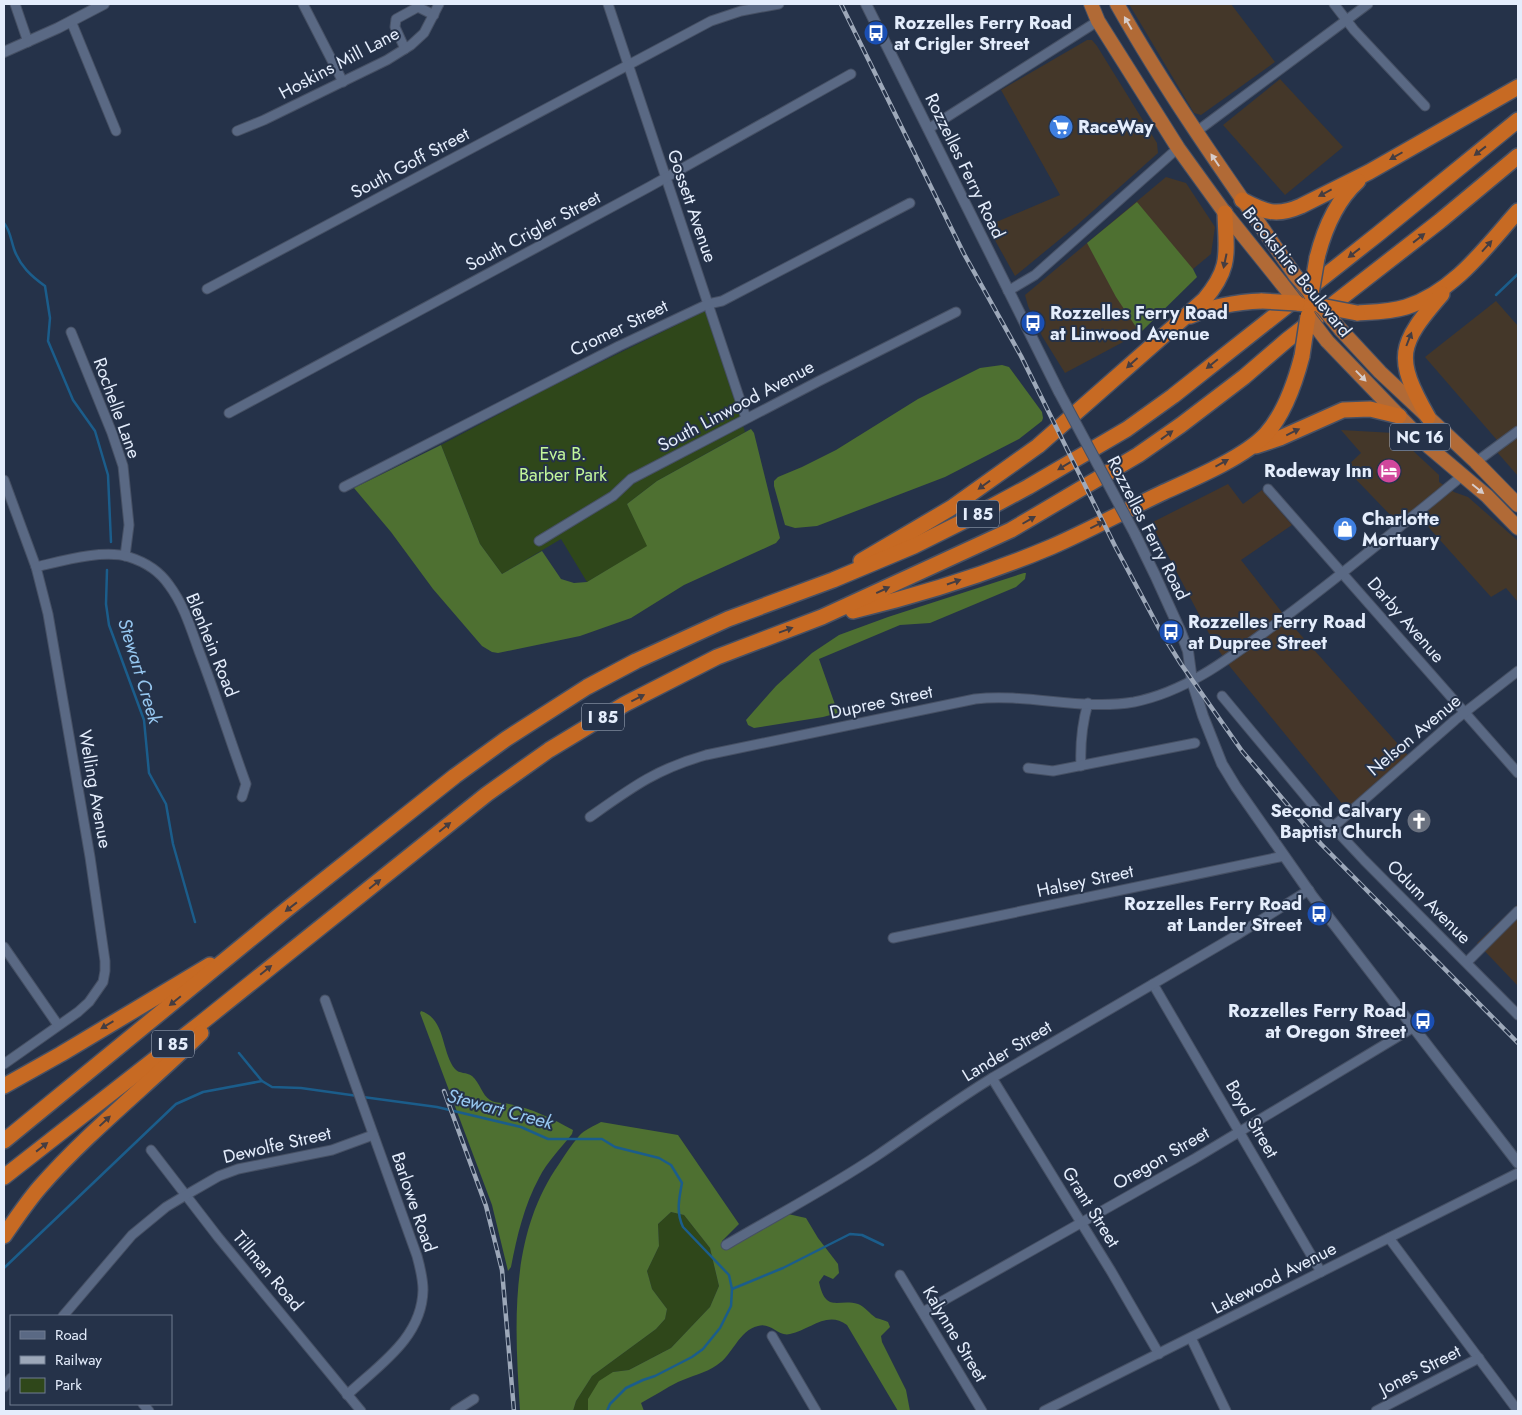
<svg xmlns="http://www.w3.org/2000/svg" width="1522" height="1415" viewBox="0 0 1522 1415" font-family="Jost,sans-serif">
	<rect width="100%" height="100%" fill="#253249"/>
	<g fill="#443729">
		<path d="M 1129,4 L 1231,4 L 1275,62 L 1201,115 L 1194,113 Z"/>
		<path d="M 1087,40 L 1092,40 L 1097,46 L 1157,143 L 1158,153 L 1076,226 L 1015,276 L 987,226 L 1060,195 L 1001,90 Z"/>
		<path d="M 1280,79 L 1343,147 L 1285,195 L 1223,125 Z"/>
		<path d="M 1166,177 L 1186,183 L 1215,227 L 1211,254 L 1193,269 L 1140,333 L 1065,373 L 1042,336 L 1028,306 L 1025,295 Z"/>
		<path d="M 1496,301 L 1518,326 L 1518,476 L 1497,452 L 1503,447 L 1425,357 Z"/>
		<path d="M 1341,430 L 1394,433 L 1439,475 L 1439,482 L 1454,492 L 1468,497 L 1518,541 L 1518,602 L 1506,588 L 1491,597 L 1414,511 L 1398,523 L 1345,468 L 1361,453 Z"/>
	</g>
	<g fill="#453629">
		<path d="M 1228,484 L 1243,504 L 1262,490 L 1292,525 L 1241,560 L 1291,624 L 1414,762 L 1352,816 L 1231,668 L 1215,645 L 1151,523 Z"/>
		<path d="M 1518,904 L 1518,986 L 1477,943 Z"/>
	</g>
	<g fill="#2f471a">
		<path d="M 705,311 L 745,432 L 657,481 L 627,504 L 648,546 L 587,582 L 561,539 L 502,574 L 480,544 L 441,445 L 544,390 Z"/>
		<path d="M 671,1212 L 684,1215 L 710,1248 L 719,1286 L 710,1307 L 671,1348 L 629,1370 L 613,1372 L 588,1399 L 588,1411 L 573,1411 L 576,1401 L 592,1376 L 656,1329 L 665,1319 L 667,1309 L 652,1289 L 647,1271 L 659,1246 L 658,1224 Z"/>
	</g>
	<g fill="#4e7031">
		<path d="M 1137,202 L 1193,269 L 1197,277 L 1140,333 L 1116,297 L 1087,243 Z"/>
		<path d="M 1002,365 L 1009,367 L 1042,412 L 1043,418 L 1042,421 L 1019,439 L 945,477 L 817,526 L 795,528 L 785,525 L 774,486 L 774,481 L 778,477 L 802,467 L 836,450 L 918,399 L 980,368 Z"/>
		<path d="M 751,429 L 754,433 L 780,538 L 776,543 L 684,585 L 631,618 L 580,636 L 498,653 L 492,652 L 482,646 L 433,589 L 391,532 L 354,488 L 441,445 L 480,544 L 502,574 L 542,551 L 561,579 L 574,583 L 587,582 L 647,546 L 627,504 L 657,481 Z"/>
		<path d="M 1024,573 L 1026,573 L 1025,579 L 1016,587 L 930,623 L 900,625 L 819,659 L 838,713 L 823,717 L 754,728 L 748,725 L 746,720 L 776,686 L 812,653 L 839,635 L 888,617 Z"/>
		<path d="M 421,1011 C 446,1019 441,1052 455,1069 C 459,1074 467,1072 472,1076 C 480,1083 482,1095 490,1100 C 496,1104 503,1102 509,1104 C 531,1108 553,1119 573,1130 L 572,1134 C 561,1148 547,1162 539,1178 C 524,1206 517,1236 511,1267 L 508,1271 L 492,1205 L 420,1013 Z"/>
		<path d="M 601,1122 L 678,1135 L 739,1224 L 722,1241 L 729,1247 L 788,1214 L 806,1218 L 818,1238 L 838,1264 L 839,1273 L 833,1279 L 824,1275 L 819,1282 C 826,1314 838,1298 858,1304 C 864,1306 870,1314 876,1318 C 880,1319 884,1320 888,1322 L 890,1327 L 881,1336 L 882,1342 L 906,1390 L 910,1411 L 898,1411 L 847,1325 C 827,1310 810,1330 790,1334 C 778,1337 771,1322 758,1326 C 739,1330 732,1356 717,1365 C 706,1373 691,1376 678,1382 C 666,1388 654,1396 641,1403 L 644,1411 L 588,1411 L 588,1399 L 599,1381 L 613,1372 L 629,1370 L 671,1348 L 710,1307 L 719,1286 L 710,1248 L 684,1215 L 671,1212 L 658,1224 L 659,1246 L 647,1271 L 652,1289 L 667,1309 L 665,1319 L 656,1329 L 592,1376 L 576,1401 L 573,1411 L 520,1411 C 515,1328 508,1237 559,1164 C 565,1155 571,1145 579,1136 C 584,1130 594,1126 601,1122 Z"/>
	</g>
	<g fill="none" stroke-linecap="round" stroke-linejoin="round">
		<g stroke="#1b5d8b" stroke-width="2.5">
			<path d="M 4,223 C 10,230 11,240 14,249 C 20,266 31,276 45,286 L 50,318 L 48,341 L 73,400 L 95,431 L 108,475 L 111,542"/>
			<path d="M 1496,295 L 1518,274"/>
			<path d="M 107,570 L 106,604 L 109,625 L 144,720 L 149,773 L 166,804 L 173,844 L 195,922"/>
			<path d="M 239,1053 L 262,1081 L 272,1087 L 301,1088 L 358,1096"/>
			<path d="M 363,1097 L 437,1107 L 521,1127 L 548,1139 L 602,1139 L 615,1147 L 659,1158 L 671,1165 L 682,1183 C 679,1198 676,1213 683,1227 L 729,1275 L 732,1289 L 731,1306 L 720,1328 L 703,1349 L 692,1357 L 655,1376 L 643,1380 L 626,1388 L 610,1404 L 607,1411"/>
			<path d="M 4,1268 L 176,1104 L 203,1092 L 262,1081"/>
			<path d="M 732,1289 L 783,1268 L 850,1234 L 862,1235 L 883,1245"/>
		</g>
		<defs>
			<g id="minor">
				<path d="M 15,4 L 28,42"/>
				<path d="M 303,4 L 343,82"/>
				<path d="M 608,4 L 746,418"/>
				<path d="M 1334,4 L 1354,30 L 1425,106"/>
				<path d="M 71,21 L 116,131"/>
				<path d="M 405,49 L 395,27 L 396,19 L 418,7 L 434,15"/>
				<path d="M 928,129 L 1098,21"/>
				<path d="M 237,131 L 264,120 L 387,60 L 411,45 L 424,33 L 439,4"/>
				<path d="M 1196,132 L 1368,4"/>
				<path d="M 207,289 L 711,21 L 741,11 L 779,4"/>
				<path d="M 1008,291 L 1035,275 L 1178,148"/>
				<path d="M 71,332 L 112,433 L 123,466 L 129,525 L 125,556"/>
				<path d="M 229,413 L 649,187 L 851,74"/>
				<path d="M 1476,462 L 1518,431"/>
				<path d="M 4,480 L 36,567 L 48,614 L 90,857 L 105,961 L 105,971 L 103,982 L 89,1002 L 78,1012 L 4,1064"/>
				<path d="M 344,487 L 619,346 L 708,304 L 722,301 L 910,203"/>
				<path d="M 1268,489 L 1518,773"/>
				<path d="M 539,541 L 613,496 L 631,479 L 819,381 L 956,312"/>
				<path d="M 36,567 C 62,561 103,549 129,557 C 145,562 160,572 169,585 C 184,605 191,629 199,651 C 216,695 230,740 246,784 L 242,797"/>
				<path d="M 1222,696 L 1317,810 L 1364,860 L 1518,1015"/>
				<path d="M 1081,766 C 1080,744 1082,724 1088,703"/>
				<path d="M 1028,768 L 1053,771 L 1195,743"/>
				<path d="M 590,817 C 631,788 656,769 706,755 L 975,699 C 1028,693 1082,711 1134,702 C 1190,691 1236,653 1281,620 C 1343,574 1402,525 1462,476"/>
				<path d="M 1333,827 L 1455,720 L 1518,671"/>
				<path d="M 893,938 L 1284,856"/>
				<path d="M 4,947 L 58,1025"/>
				<path d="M 1467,962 L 1518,911"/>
				<path d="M 1153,984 L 1321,1272"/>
				<path d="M 325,1000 L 417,1256 C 420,1267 423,1278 423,1290 C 422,1338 379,1365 347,1395"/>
				<path d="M 992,1078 L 1111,1271 L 1159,1354"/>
				<path d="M 151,1150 L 218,1237 L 361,1411"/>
				<path d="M 1389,1238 L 1518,1411"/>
				<path d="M 726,1245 C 777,1215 829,1188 878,1155 C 916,1129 953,1102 992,1078 L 1237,935 L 1309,890"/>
				<path d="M 900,1275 L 982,1411"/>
				<path d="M 923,1312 L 1194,1159 L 1414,1027"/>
				<path d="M 63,1316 L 132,1235 L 166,1207 L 186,1195 L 219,1176 L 238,1169 L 332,1150 L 373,1135"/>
				<path d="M 772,1336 L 816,1411"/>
				<path d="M 1191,1338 L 1226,1411"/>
				<path d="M 4,1387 L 11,1378"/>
				<path d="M 143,1404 L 149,1411"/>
				<path d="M 455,1411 L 474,1399"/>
				<path d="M 1044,1411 L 1518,1173"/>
				<path d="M 1376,1411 L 1479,1358"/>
			</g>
			<g id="tertiary">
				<path d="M 866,4 L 1059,392"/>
				<path d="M 4,52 L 58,28 L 104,4"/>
				<path d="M 1135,534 L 1155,575 L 1180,630 L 1188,651 L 1192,681 L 1203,716 L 1222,764 L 1236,787 L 1313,897 L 1518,1163"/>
			</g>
			<g id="trunk">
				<path d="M 1091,4 L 1098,21 L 1178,148 L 1225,213 L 1282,284"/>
				<path d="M 1117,4 C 1170,98 1233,186 1295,275"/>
				<path d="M 1341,330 L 1380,372 L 1476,462 L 1518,505"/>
				<path d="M 1327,341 L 1429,447 L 1487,496 L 1518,528"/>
			</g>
			<g id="motorway">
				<path d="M 1242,200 C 1265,212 1276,217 1301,206 L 1369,172 L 1518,87"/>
				<path d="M 1317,258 C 1324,230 1336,201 1358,181"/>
				<path d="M 1297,303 L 1321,306"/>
				<path d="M 1357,313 C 1374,312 1390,312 1406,307 C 1454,292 1486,247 1518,211"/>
				<path d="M 1190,316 C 1213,306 1236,302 1262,301"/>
				<path d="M 1428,417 C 1394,357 1398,345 1442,294"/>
				<path d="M 1256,446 L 1280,438 L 1343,410 L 1370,409 L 1399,416"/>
				<path d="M 861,561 L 951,508 L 1038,446 L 1204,300 C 1232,267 1226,253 1225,213"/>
				<path d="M 853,611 C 920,595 987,574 1051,547 C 1090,530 1126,510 1164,492 C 1193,479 1245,457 1266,434 C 1285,413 1295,383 1302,356"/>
				<path d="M 4,1086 L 61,1054 L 210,965"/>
				<path d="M 4,1141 L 286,910 L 455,776 L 506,739 L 587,687 L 636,661 L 728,619 L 833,580 L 914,546 L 972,517 L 1028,487 L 1127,429 L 1173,396 L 1378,234 L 1518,120"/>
				<path d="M 4,1177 L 206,1019 L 487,794 L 549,750 L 625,704 L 717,657 L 822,617 L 1011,530 L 1138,455 L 1181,425 L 1244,377 L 1287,340 L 1440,221 L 1518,156"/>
				<path d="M 4,1236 C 15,1220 27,1202 40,1187 C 89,1131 148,1085 201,1033"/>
			</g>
		</defs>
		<use href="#minor" stroke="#465064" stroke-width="11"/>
		<use href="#tertiary" stroke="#465064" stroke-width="12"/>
		<use href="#trunk" stroke="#465064" stroke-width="16"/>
		<use href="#motorway" stroke="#465064" stroke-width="18"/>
		<use href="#minor" stroke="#5a6984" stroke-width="9"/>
		<use href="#tertiary" stroke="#5a6984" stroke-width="10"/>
		<use href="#trunk" stroke="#b16a36" stroke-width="14"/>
		<use href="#motorway" stroke="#c76a23" stroke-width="15"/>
		<defs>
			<g id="rail">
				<path d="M 841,4 L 964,254 L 1021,356 L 1115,546 L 1161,632 L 1181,664 L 1242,751 L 1321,844 L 1518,1043"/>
				<path d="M 444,1091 L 486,1206 L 502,1270 L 514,1411"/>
			</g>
		</defs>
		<use href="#rail" stroke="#9da8b9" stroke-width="4.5"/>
		<use href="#rail" stroke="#253249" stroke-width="2.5" stroke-dasharray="8" stroke-linecap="butt"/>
		<defs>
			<path id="tertiary-bridge" d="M 1059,392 L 1135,534"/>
			<g id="trunk-bridge">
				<path d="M 1295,275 L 1311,294"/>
				<path d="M 1282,284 L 1297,303"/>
				<path d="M 1321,306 L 1341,330"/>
				<path d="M 1308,316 L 1327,341"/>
			</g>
			<g id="motorway-bridge">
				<path d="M 1311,294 L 1317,258"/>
				<path d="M 1262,301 L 1297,303"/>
				<path d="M 1321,306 L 1357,313"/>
				<path d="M 1302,356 L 1308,316"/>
			</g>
		</defs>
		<use href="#tertiary-bridge" stroke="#465064" stroke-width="12" stroke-linecap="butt"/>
		<use href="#trunk-bridge" stroke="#465064" stroke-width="16" stroke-linecap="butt"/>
		<use href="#motorway-bridge" stroke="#465064" stroke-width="18" stroke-linecap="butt"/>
		<use href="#tertiary-bridge" stroke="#5a6984" stroke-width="10"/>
		<use href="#trunk-bridge" stroke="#b16a36" stroke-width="14"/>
		<use href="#motorway-bridge" stroke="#c76a23" stroke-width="15"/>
	</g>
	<defs><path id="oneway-solid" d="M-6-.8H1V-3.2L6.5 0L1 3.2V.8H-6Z" transform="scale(1.25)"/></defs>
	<g fill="#d7ccca">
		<use href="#oneway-solid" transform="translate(1128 23) rotate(-120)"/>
		<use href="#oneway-solid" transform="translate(1215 160) rotate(-124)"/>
		<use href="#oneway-solid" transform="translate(1361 376) rotate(46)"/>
		<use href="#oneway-solid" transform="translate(1478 489) rotate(39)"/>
	</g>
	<g fill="#453d41">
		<use href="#oneway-solid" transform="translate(1480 151) rotate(142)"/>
		<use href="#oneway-solid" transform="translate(1396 156) rotate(150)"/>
		<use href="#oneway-solid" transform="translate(1325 193) rotate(152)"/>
		<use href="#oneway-solid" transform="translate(1419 238) rotate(-38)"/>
		<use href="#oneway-solid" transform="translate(1487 246) rotate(-48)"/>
		<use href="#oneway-solid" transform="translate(1354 253) rotate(142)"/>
		<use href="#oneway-solid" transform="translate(1225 261) rotate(102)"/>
		<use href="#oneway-solid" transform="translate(1409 339) rotate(-69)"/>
		<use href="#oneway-solid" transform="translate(1132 363) rotate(138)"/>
		<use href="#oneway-solid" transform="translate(1212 364) rotate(141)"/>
		<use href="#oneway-solid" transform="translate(1293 432) rotate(-26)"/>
		<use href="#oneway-solid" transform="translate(1167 435) rotate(-36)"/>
		<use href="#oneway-solid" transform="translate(1222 463) rotate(-29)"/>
		<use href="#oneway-solid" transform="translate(1064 466) rotate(149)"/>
		<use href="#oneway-solid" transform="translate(984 485) rotate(144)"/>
		<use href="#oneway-solid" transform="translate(1029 520) rotate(-30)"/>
		<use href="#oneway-solid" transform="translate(1097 525) rotate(-26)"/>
		<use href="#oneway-solid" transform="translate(954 582) rotate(-19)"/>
		<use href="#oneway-solid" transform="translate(883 590) rotate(-25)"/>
		<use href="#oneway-solid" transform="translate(786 630) rotate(-20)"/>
		<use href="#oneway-solid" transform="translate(638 698) rotate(-27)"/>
		<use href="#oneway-solid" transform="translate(445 827) rotate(-39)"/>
		<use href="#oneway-solid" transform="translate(375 884) rotate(-39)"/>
		<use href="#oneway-solid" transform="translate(291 907) rotate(142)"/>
		<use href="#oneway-solid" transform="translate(266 970) rotate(-39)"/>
		<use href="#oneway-solid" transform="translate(175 1001) rotate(141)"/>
		<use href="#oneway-solid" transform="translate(107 1025) rotate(149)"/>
		<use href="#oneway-solid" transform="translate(105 1121) rotate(-43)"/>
		<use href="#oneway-solid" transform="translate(42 1147) rotate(-38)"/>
	</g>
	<defs>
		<symbol id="bus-disc" viewBox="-11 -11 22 22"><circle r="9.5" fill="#1a4fb4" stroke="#253249"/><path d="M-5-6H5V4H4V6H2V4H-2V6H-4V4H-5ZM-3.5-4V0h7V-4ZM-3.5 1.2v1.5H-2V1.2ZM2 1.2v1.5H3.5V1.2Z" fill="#fff"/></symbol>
		<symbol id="supermarket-disc" viewBox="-11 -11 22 22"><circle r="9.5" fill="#3f7fe0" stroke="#253249"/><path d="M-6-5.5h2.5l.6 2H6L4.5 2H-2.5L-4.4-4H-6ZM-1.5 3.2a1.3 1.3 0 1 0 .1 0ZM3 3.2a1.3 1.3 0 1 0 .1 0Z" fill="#fff"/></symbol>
		<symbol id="hotel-disc" viewBox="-11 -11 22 22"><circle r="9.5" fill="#d1479c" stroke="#253249"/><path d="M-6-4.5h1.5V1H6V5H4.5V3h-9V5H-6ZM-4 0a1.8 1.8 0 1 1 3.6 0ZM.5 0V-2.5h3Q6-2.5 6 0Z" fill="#fff"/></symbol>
		<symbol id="shop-disc" viewBox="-11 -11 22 22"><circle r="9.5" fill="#3f7fe0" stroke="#253249"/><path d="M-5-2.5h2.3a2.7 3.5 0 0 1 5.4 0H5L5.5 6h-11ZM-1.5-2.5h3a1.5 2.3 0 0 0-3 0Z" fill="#fff"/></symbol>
		<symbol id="church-disc" viewBox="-11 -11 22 22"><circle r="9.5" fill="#6b7280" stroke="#253249"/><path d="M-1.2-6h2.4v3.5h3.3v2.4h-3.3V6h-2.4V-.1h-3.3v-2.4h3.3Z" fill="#fff"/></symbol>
	</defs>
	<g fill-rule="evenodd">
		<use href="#bus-disc" x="862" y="19" width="28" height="28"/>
		<use href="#supermarket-disc" x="1047" y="113" width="28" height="28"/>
		<use href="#bus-disc" x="1019" y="309" width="28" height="28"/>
		<use href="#hotel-disc" x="1375" y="457" width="28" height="28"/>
		<use href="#shop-disc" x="1331" y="515" width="28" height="28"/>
		<use href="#bus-disc" x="1157" y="618" width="28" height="28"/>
		<use href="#church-disc" x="1405" y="807" width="28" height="28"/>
		<use href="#bus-disc" x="1305" y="900" width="28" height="28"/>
		<use href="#bus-disc" x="1409" y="1007" width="28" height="28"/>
	</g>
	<g text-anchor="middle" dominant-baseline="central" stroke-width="4" stroke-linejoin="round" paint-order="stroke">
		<g fill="#253249" stroke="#abb5c6" stroke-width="1">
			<rect x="1390" y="423.5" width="60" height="27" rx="4"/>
			<rect x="957" y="500.5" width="42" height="27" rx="4"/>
			<rect x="582" y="703.5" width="42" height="27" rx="4"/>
			<rect x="152" y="1030.5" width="42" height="27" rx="4"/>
		</g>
		<g font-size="16" font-weight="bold" fill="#e4edfc">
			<text x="1420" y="437">NC 16</text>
			<text x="978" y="514">I 85</text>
			<text x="603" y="717">I 85</text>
			<text x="173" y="1044">I 85</text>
		</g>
		<g font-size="18" font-weight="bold" fill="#e4edfc" stroke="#253249" text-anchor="start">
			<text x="894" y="23">Rozzelles Ferry Road<tspan x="894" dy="21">at Crigler Street</tspan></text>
			<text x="1078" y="127">RaceWay</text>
			<text x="1050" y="313">Rozzelles Ferry Road<tspan x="1050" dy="21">at Linwood Avenue</tspan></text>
			<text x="1372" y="471" text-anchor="end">Rodeway Inn</text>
			<text x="1362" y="519">Charlotte<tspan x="1362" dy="21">Mortuary</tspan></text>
			<text x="1188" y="622">Rozzelles Ferry Road<tspan x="1188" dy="21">at Dupree Street</tspan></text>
			<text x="1402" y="811" text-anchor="end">Second Calvary<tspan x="1402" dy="21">Baptist Church</tspan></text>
			<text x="1302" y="904" text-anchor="end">Rozzelles Ferry Road<tspan x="1302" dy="21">at Lander Street</tspan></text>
			<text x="1406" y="1011" text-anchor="end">Rozzelles Ferry Road<tspan x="1406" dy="21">at Oregon Street</tspan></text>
		</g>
		<g font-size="18" fill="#e4edfc" stroke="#253249">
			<text transform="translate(339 63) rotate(-28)">Hoskins Mill Lane</text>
			<text transform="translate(410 163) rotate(-28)">South Goff Street</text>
			<text transform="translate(965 166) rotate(64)">Rozzelles Ferry Road</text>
			<text transform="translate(692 206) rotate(71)">Gossett Avenue</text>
			<text transform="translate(533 231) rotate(-28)">South Crigler Street</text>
			<text transform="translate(1297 272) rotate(51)">Brookshire Boulevard</text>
			<text transform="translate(619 328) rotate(-26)">Cromer Street</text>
			<text transform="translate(736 406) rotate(-28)">South Linwood Avenue</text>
			<text transform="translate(117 408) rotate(70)">Rochelle Lane</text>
			<text transform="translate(1148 528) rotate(63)">Rozzelles Ferry Road</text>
			<text transform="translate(1406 620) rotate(49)">Darby Avenue</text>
			<text transform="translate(212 645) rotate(68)">Blenhein Road</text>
			<text transform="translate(881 702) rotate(-12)">Dupree Street</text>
			<text transform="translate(1414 735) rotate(-40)">Nelson Avenue</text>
			<text transform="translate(95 789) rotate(80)">Welling Avenue</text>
			<text transform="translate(1085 881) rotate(-12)">Halsey Street</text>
			<text transform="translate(1429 902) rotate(45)">Odum Avenue</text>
			<text transform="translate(1007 1051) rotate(-31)">Lander Street</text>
			<text transform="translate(1252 1119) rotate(60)">Boyd Street</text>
			<text transform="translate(277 1145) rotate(-13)">Dewolfe Street</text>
			<text transform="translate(1161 1158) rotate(-30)">Oregon Street</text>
			<text transform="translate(414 1202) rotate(71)">Barlowe Road</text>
			<text transform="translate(1091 1207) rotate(58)">Grant Street</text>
			<text transform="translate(268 1271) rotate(50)">Tillman Road</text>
			<text transform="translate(1274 1278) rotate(-27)">Lakewood Avenue</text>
			<text transform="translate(955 1334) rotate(59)">Kalynne Street</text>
			<text transform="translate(1420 1370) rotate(-27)">Jones Street</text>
		</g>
		<g font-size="18" fill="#c2f69b" stroke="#253249">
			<text x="563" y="454">Eva B.<tspan x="563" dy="21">Barber Park</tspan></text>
		</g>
		<g font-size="19" font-style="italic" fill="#96c7f0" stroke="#253249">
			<text transform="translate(140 671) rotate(73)">Stewart Creek</text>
			<text transform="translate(500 1109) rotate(15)">Stewart Creek</text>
		</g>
	</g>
	<rect width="1522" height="1415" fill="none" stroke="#e4edfc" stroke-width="10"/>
	<rect x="10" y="1315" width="162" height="90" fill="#253249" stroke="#717d91"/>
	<rect x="20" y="1331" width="25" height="8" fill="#5a6984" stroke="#717d91"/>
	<text x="55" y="1340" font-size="15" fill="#e4edfc">Road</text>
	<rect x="20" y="1356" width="25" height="8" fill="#9da8b9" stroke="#717d91"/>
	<text x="55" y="1365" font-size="15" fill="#e4edfc">Railway</text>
	<rect x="20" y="1378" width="25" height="15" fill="#2f471a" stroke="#717d91"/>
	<text x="55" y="1390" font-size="15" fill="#e4edfc">Park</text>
</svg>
